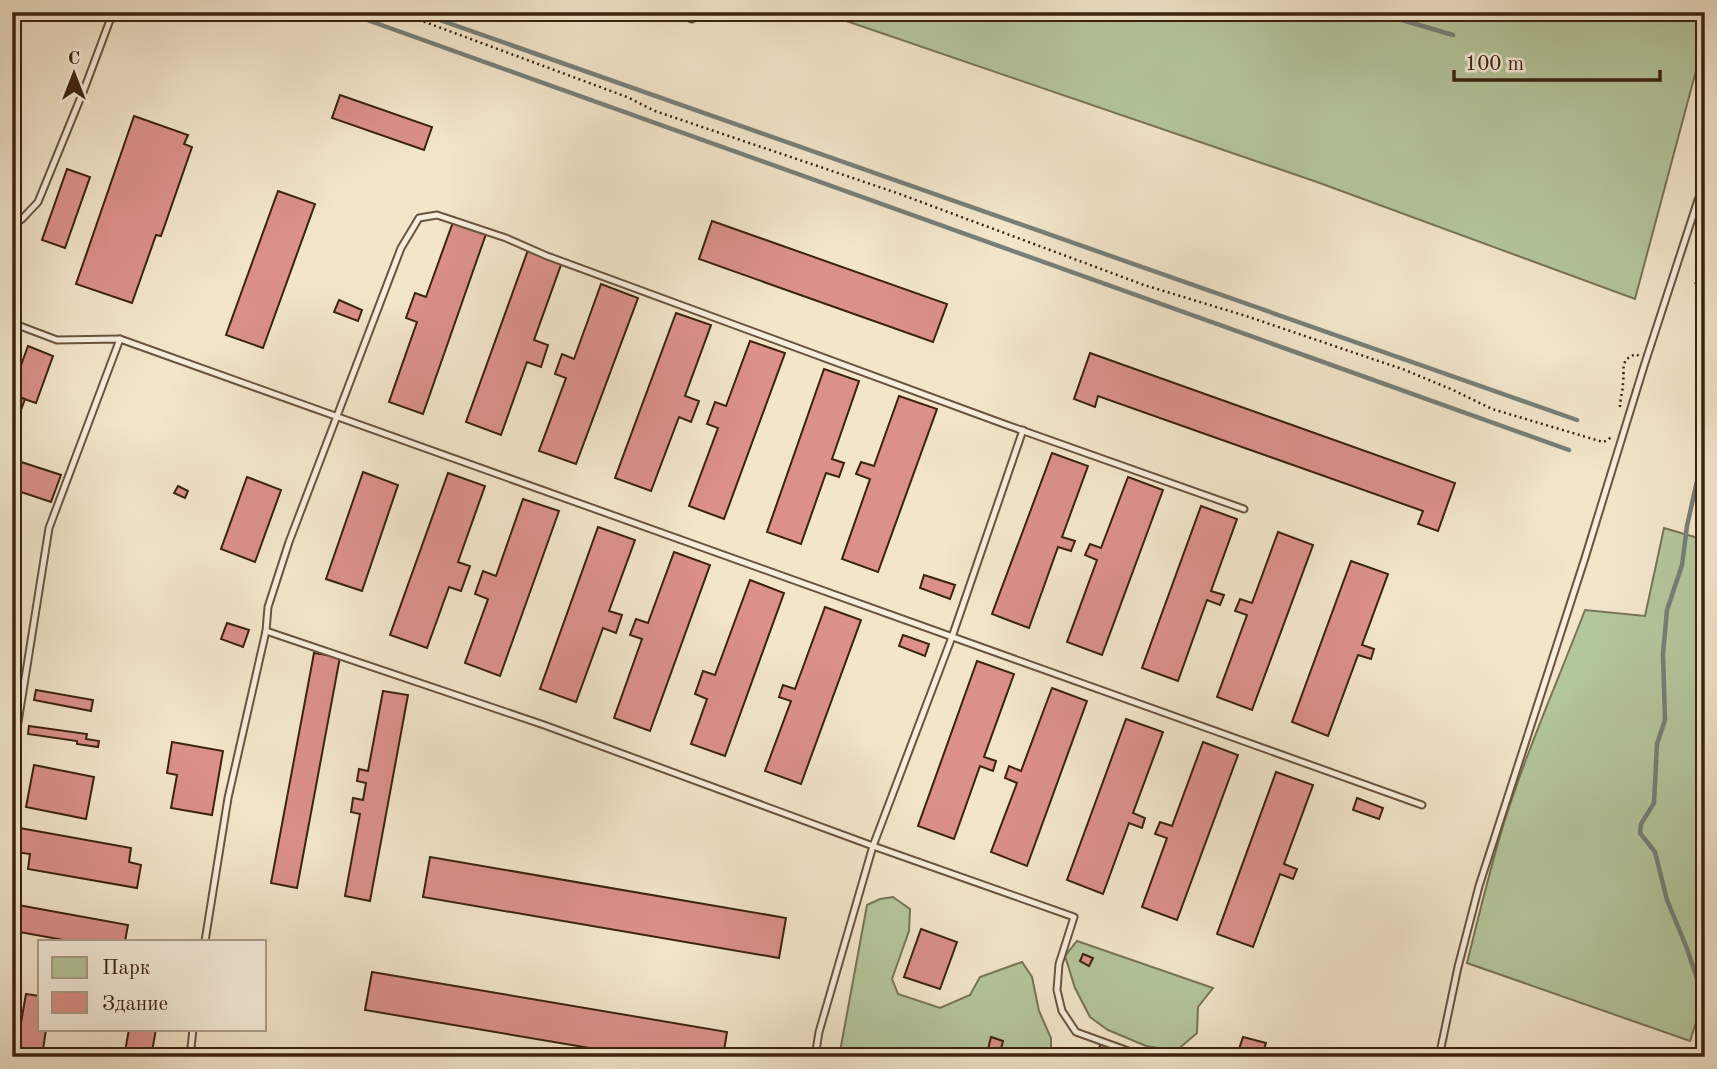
<svg xmlns="http://www.w3.org/2000/svg" width="1717" height="1069" viewBox="0 0 1717 1069" font-family="'Old Standard TT',serif">
	<rect width="100%" height="100%" fill="#f2e5ca"/>
	<filter id="stains"><feTurbulence type="fractalNoise" baseFrequency=".00286" numOctaves="4"/><feColorMatrix values="0 0 0 0 .2 0 0 0 0 .09 0 0 0 0 .02 0 0 0 .5 -.17"/></filter>
	<radialGradient id="worn" r=".72"><stop offset=".6" stop-color="#630" stop-opacity="0"/><stop offset="1" stop-color="#630" stop-opacity=".3"/></radialGradient>
	<g fill="#b4c69c" stroke="#787456" stroke-width="2">
		<path d="M 820,12 L 1705,12 L 1705,13 L 1697,67 L 1635,299 L 1317,182 Z"/>
		<path d="M 1664,528 L 1705,540 L 1705,995 L 1690,1041 L 1467,963 C 1478,918 1489,874 1502,829 C 1525,755 1557,683 1585,610 L 1645,616 Z"/>
		<path d="M 893,897 L 910,909 L 909,931 L 892,979 L 898,994 L 940,1008 L 970,995 L 980,977 L 1022,962 L 1032,977 L 1039,1011 L 1051,1038 L 1051,1057 L 839,1057 L 867,905 L 880,899 Z"/>
		<path d="M 1077,941 L 1213,988 L 1198,1007 L 1197,1033 L 1176,1051 L 1146,1046 L 1108,1030 L 1090,1017 L 1075,988 L 1065,956 Z"/>
	</g>
	<g fill="none" stroke-linecap="round" stroke-linejoin="round">
		<g stroke="#777f79" stroke-width="4.5">
			<path d="M 345,12 L 1569,450"/>
			<path d="M 417,12 L 1577,420"/>
			<path d="M 1375,12 L 1453,35"/>
			<path d="M 1705,445 L 1687,526 L 1682,565 L 1667,610 L 1663,654 L 1665,720 L 1657,744 L 1654,803 L 1641,824 L 1640,833 L 1655,852 L 1667,900 L 1686,946 L 1705,1002"/>
		</g>
	</g>
	<g fill="#db908a" stroke="#3b230f" stroke-width="2">
		<path d="M 340,95 L 432,127 L 424,150 L 332,118 Z"/>
		<path d="M 134,116 L 188,135 L 184,144 L 192,147 L 161,236 L 156,235 L 132,303 L 76,284 Z"/>
		<path d="M 67,169 L 90,177 L 65,248 L 42,240 Z"/>
		<path d="M 278,191 L 315,204 L 263,348 L 226,335 Z"/>
		<path d="M 712,221 L 947,304 L 933,342 L 699,259 Z"/>
		<path d="M 453,222 L 486,234 L 423,414 L 389,402 L 417,322 L 406,318 L 415,293 L 426,297 Z"/>
		<path d="M 528,250 L 562,262 L 534,340 L 548,345 L 541,367 L 527,362 L 501,435 L 466,422 Z"/>
		<path d="M 601,284 L 638,298 L 576,464 L 539,451 L 566,378 L 555,374 L 562,354 L 574,359 Z"/>
		<path d="M 339,300 L 362,310 L 358,321 L 334,312 Z"/>
		<path d="M 676,313 L 711,325 L 685,396 L 699,401 L 691,422 L 679,417 L 651,491 L 615,478 Z"/>
		<path d="M 750,341 L 785,353 L 724,519 L 689,506 L 718,428 L 707,424 L 715,402 L 726,406 Z"/>
		<path d="M 28,346 L 53,356 L 36,403 L 12,395 L 12,390 Z"/>
		<path d="M 1090,353 L 1455,483 L 1438,531 L 1418,524 L 1423,511 L 1098,396 L 1095,407 L 1074,399 Z"/>
		<path d="M 824,369 L 859,381 L 832,459 L 844,463 L 839,477 L 826,473 L 801,544 L 767,532 Z"/>
		<path d="M 12,395 L 25,399 L 12,435 Z"/>
		<path d="M 899,396 L 937,409 L 878,572 L 842,559 L 870,479 L 856,474 L 861,462 L 874,466 Z"/>
		<path d="M 1052,453 L 1088,466 L 1062,537 L 1075,541 L 1071,551 L 1058,547 L 1029,628 L 992,614 Z"/>
		<path d="M 12,459 L 61,475 L 51,502 L 12,489 Z"/>
		<path d="M 363,472 L 398,485 L 362,591 L 326,579 Z"/>
		<path d="M 448,473 L 485,486 L 458,562 L 470,566 L 461,591 L 449,587 L 427,648 L 390,635 Z"/>
		<path d="M 247,477 L 281,490 L 255,562 L 221,549 Z"/>
		<path d="M 1128,477 L 1163,490 L 1102,655 L 1067,642 L 1097,560 L 1085,555 L 1090,544 L 1101,548 Z"/>
		<path d="M 178,486 L 188,491 L 185,498 L 174,493 Z"/>
		<path d="M 523,499 L 559,511 L 500,676 L 465,663 L 488,599 L 475,594 L 483,571 L 496,576 Z"/>
		<path d="M 1201,506 L 1237,519 L 1211,591 L 1224,595 L 1220,605 L 1207,600 L 1178,681 L 1142,668 Z"/>
		<path d="M 598,527 L 635,540 L 609,611 L 622,615 L 616,633 L 603,628 L 576,702 L 540,689 Z"/>
		<path d="M 1278,532 L 1313,545 L 1252,710 L 1217,697 L 1247,615 L 1235,611 L 1240,599 L 1252,603 Z"/>
		<path d="M 674,552 L 710,565 L 650,731 L 614,718 L 642,639 L 630,635 L 636,619 L 648,623 Z"/>
		<path d="M 1351,561 L 1388,574 L 1362,645 L 1374,649 L 1371,659 L 1358,655 L 1328,736 L 1292,722 Z"/>
		<path d="M 924,575 L 955,585 L 950,599 L 920,588 Z"/>
		<path d="M 750,580 L 784,593 L 725,756 L 691,744 L 707,699 L 695,694 L 703,671 L 715,675 Z"/>
		<path d="M 825,607 L 861,620 L 801,784 L 765,771 L 791,701 L 779,697 L 783,685 L 795,689 Z"/>
		<path d="M 227,623 L 249,630 L 243,647 L 221,639 Z"/>
		<path d="M 903,635 L 929,644 L 925,656 L 899,646 Z"/>
		<path d="M 314,653 L 340,657 L 297,888 L 271,883 Z"/>
		<path d="M 977,661 L 1014,674 L 984,757 L 996,761 L 993,771 L 980,766 L 954,839 L 918,826 Z"/>
		<path d="M 1052,688 L 1087,701 L 1027,866 L 991,852 L 1017,783 L 1005,778 L 1009,766 L 1021,771 Z"/>
		<path d="M 36,690 L 93,700 L 91,711 L 34,700 Z"/>
		<path d="M 383,691 L 408,695 L 370,901 L 345,896 L 360,814 L 351,812 L 353,798 L 363,800 L 366,783 L 357,781 L 359,769 L 368,771 Z"/>
		<path d="M 1126,719 L 1163,732 L 1133,813 L 1145,818 L 1142,828 L 1129,823 L 1103,894 L 1067,880 Z"/>
		<path d="M 29,726 L 87,734 L 86,739 L 99,741 L 98,747 L 77,744 L 77,741 L 28,734 Z"/>
		<path d="M 172,742 L 223,751 L 212,815 L 171,808 L 177,775 L 167,773 Z"/>
		<path d="M 1203,742 L 1238,755 L 1177,920 L 1142,907 L 1167,838 L 1155,834 L 1160,822 L 1172,826 Z"/>
		<path d="M 34,765 L 94,777 L 86,819 L 26,807 Z"/>
		<path d="M 1276,772 L 1313,785 L 1284,864 L 1297,869 L 1293,879 L 1280,874 L 1253,947 L 1217,934 Z"/>
		<path d="M 1357,798 L 1383,808 L 1379,819 L 1353,810 Z"/>
		<path d="M 14,827 L 131,848 L 129,862 L 141,865 L 137,888 L 28,869 L 30,854 L 16,852 L 18,844 L 12,843 Z"/>
		<path d="M 430,857 L 786,918 L 779,958 L 423,897 Z"/>
		<path d="M 18,905 L 128,925 L 125,941 L 69,941 L 14,931 Z"/>
		<path d="M 921,929 L 957,942 L 940,989 L 904,977 Z"/>
		<path d="M 1083,954 L 1093,958 L 1089,966 L 1080,961 Z"/>
		<path d="M 372,972 L 727,1032 L 723,1057 L 643,1057 L 365,1010 Z"/>
		<path d="M 26,994 L 40,996 L 40,1029 L 46,1029 L 42,1057 L 15,1057 Z"/>
		<path d="M 129,1029 L 156,1029 L 151,1057 L 124,1057 Z"/>
		<path d="M 991,1037 L 1003,1041 L 999,1057 L 986,1057 Z"/>
		<path d="M 1243,1037 L 1266,1043 L 1262,1056 L 1239,1049 Z"/>
		<path d="M 1101,1043 L 1137,1057 L 1096,1057 Z"/>
	</g>
	<g fill="none" stroke-linecap="round" stroke-linejoin="round">
		<defs>
			<g id="lane">
				<path d="M 674,12 L 692,19"/>
				<path d="M 12,226 L 22,219 L 38,202 L 85,87 L 113,12"/>
				<path d="M 12,323 L 57,340 L 120,339 L 1422,805"/>
				<path d="M 1023,430 L 952,637 L 873,846 L 1074,917 L 1059,964 L 1057,990 L 1062,1011 L 1076,1032 L 1145,1057"/>
				<path d="M 266,631 L 544,725 L 873,846 L 819,1032 L 815,1057"/>
				<path d="M 12,760 L 49,528 L 120,339"/>
				<path d="M 205,941 L 228,798 L 266,631 L 268,607 L 289,542 L 401,248 L 419,218 L 437,215 L 506,238 L 547,256 L 1004,424 L 1244,509"/>
				<path d="M 191,1054 L 206,1057"/>
				<path d="M 190,1057 L 193,1029"/>
				<path d="M 1439,1057 L 1458,967 L 1479,886 L 1585,558 L 1644,366 L 1698,200 L 1705,185"/>
			</g>
		</defs>
		<use href="#lane" stroke="#69543e" stroke-width="9"/>
		<g stroke="#3b230f" stroke-width="2.5" stroke-dasharray="2 3.5" stroke-linecap="butt">
			<path d="M 398,12 L 627,97 L 655,111 L 897,193 L 1144,285 L 1246,316 L 1405,370 L 1453,390 L 1492,409 L 1603,442 L 1608,440 L 1612,436"/>
			<path d="M 1695,284 L 1705,272"/>
			<path d="M 1620,407 C 1620,399 1623,391 1623,383 C 1625,369 1619,360 1636,354 L 1639,356"/>
		</g>
		<use href="#lane" stroke="#f7eedd" stroke-width="5"/>
	</g>
	<rect width="1717" height="1069" fill="none" stroke="#f2e5ca" stroke-width="42"/>
	<rect x="14" y="14" width="1689" height="1041" fill="none" stroke="#3b230f" stroke-width="3.5"/>
	<rect x="21" y="21" width="1675" height="1027" fill="none" stroke="#3b230f" stroke-width="2"/>
	<rect x="38" y="940" width="228" height="91" fill="#f7eedd" stroke="#ac9d8b" stroke-width="2"/>
	<rect x="52" y="957" width="35" height="21" fill="#b4c69c" stroke="#ac9d8b" stroke-width="2"/>
	<text x="102" y="974" font-size="21" fill="#3b230f">Парк</text>
	<rect x="52" y="992" width="35" height="21" fill="#db908a" stroke="#ac9d8b" stroke-width="2"/>
	<text x="102" y="1010" font-size="21" fill="#3b230f">Здание</text>
	<g transform="translate(74 74)" stroke="#f7eedd" stroke-width="5" paint-order="stroke">
	<path d="M0-5L12 26L0 18L-12 26Z" fill="#3b230f"/>
	<text y="-10" font-size="19" font-weight="bold" text-anchor="middle" fill="#3b230f">С</text>
	</g>
	<path d="M1454 70v10h206v-10" fill="none" stroke="#3b230f" stroke-width="3.5"/>
	<text x="1465" y="70" font-size="21" fill="#3b230f" stroke="#f7eedd" stroke-width="5" paint-order="stroke">100 m</text>
	<rect width="100%" height="100%" filter="url(#stains)"/>
	<rect width="100%" height="100%" fill="url(#worn)"/>
</svg>
